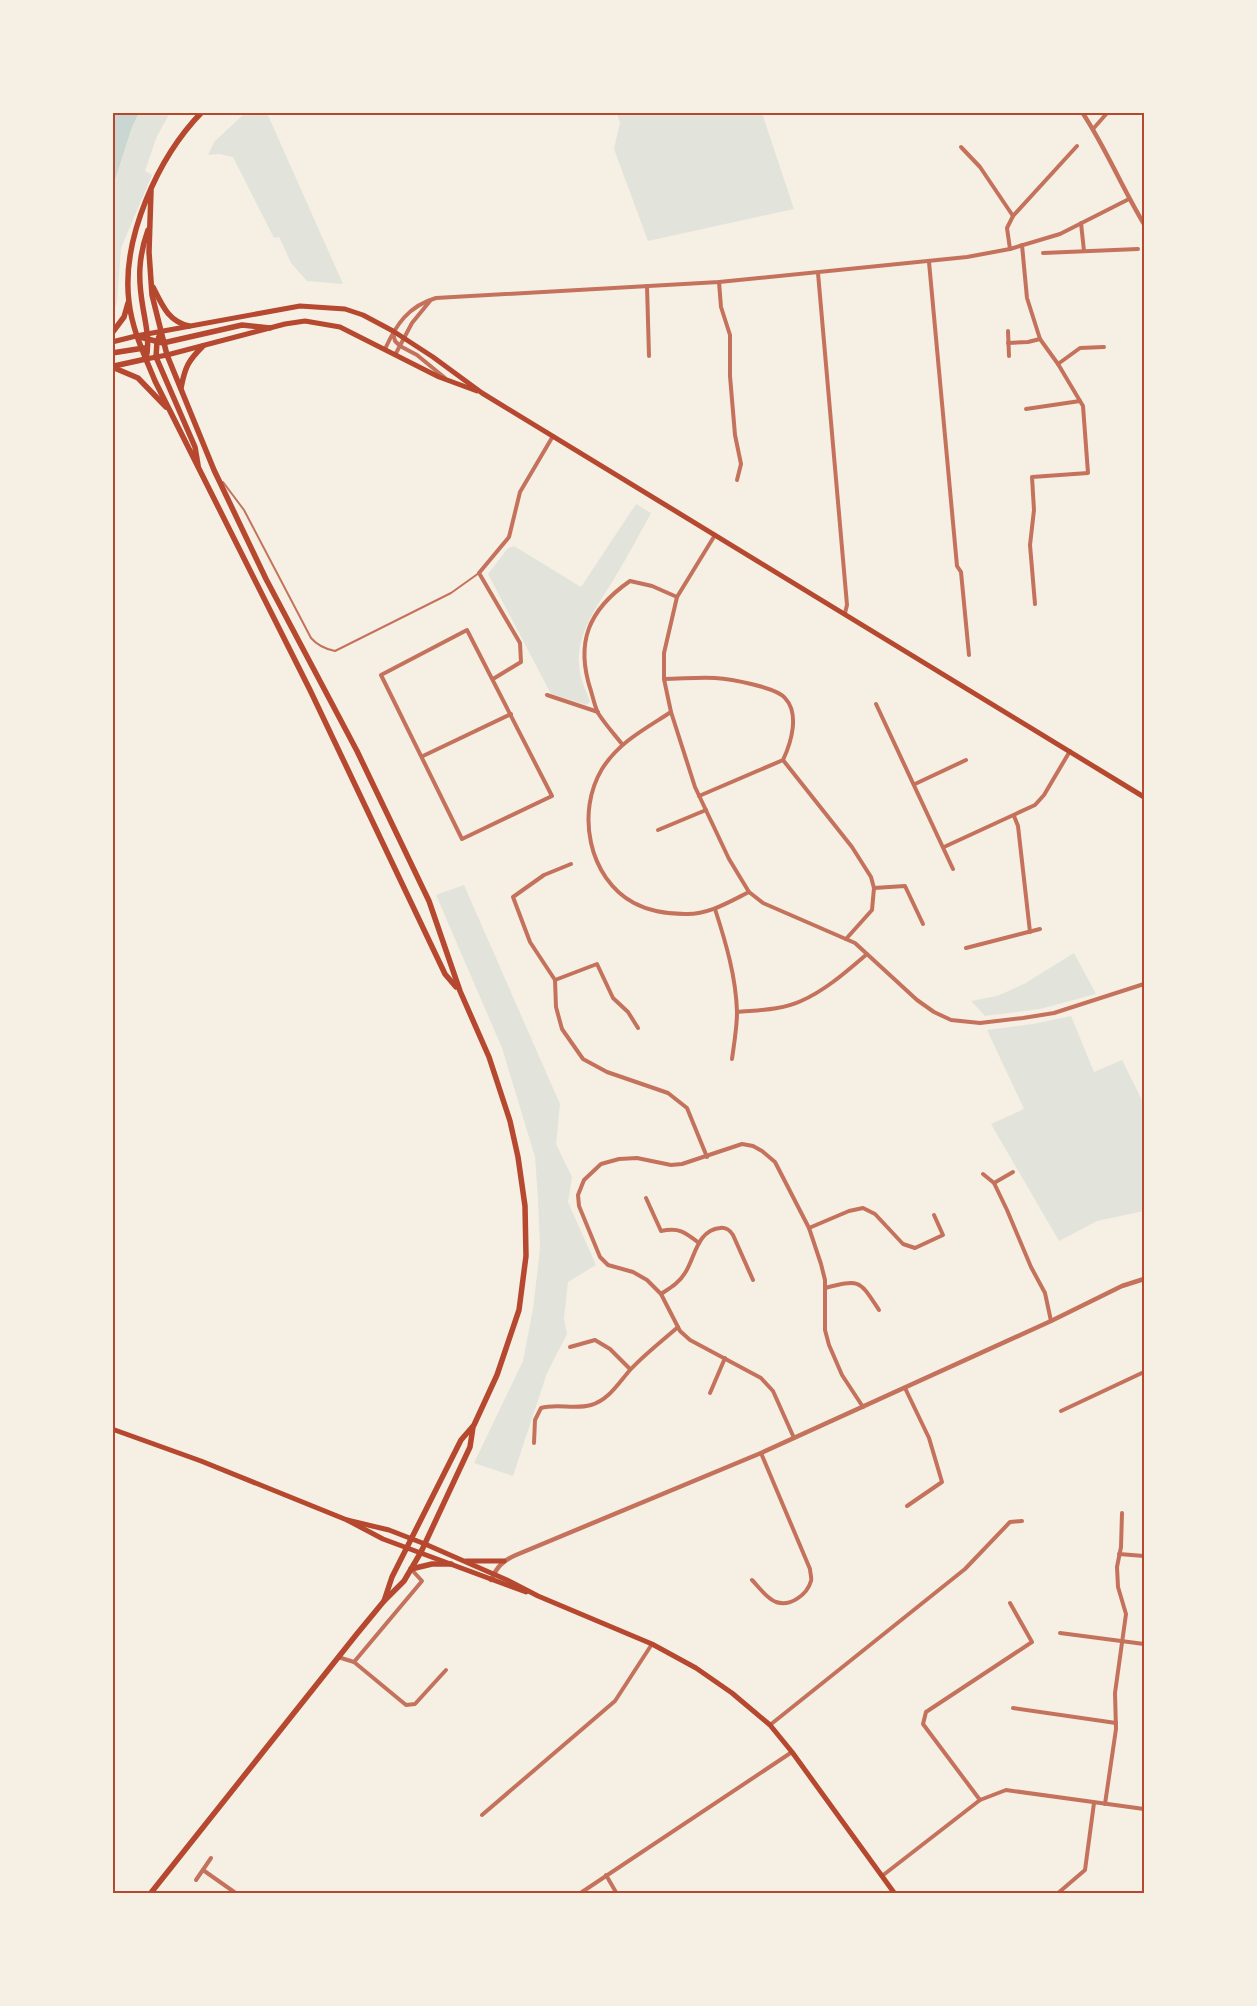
<svg xmlns="http://www.w3.org/2000/svg" width="1257" height="2006" viewBox="0 0 1257 2006" font-family="Inter,sans-serif">
	<rect width="100%" height="100%" fill="#f6efe4"/>
	<g fill="#e2e4dc">
		<path d="M 139,113 L 170,113 L 157,136 L 145,171 L 152,175 L 121,248 L 117,303 L 113,310 L 113,186 L 132,127 Z"/>
		<path d="M 245,113 L 267,113 L 343,284 L 307,281 L 291,263 L 279,237 L 274,238 L 233,157 L 219,154 L 208,155 L 214,142 Z"/>
		<path d="M 617,113 L 762,113 L 794,209 L 648,241 L 614,149 L 620,123 Z"/>
		<path d="M 636,504 L 651,513 C 640,533 629,554 617,574 C 599,605 573,634 580,673 C 582,683 587,693 590,702 L 586,705 L 551,694 L 488,574 L 508,548 L 514,546 L 581,587 Z"/>
		<path d="M 464,885 L 560,1104 L 556,1144 L 572,1177 L 568,1202 L 596,1265 L 568,1282 L 564,1318 L 567,1334 L 547,1373 L 513,1476 L 474,1463 L 523,1361 L 533,1309 L 540,1249 L 538,1200 L 535,1157 L 502,1048 L 436,895 Z"/>
		<path d="M 1074,953 L 1096,994 L 1040,1009 L 985,1016 L 971,1001 L 997,996 L 1024,984 Z"/>
		<path d="M 1071,1016 L 1094,1072 L 1122,1060 L 1144,1104 L 1144,1211 L 1097,1221 L 1059,1241 L 991,1124 L 1024,1109 L 987,1030 L 1033,1024 Z"/>
	</g>
	<path fill="#c9d6d2" d="M 113,112 L 139,113 L 132,127 L 113,186 Z"/>
	<g fill="none" stroke-linecap="round" stroke-linejoin="round">
		<path stroke="#c5725c" stroke-width="2" d="M 223,482 L 244,510 L 311,638 C 318,646 325,649 335,651 L 451,593 L 479,573"/>
		<g stroke="#c5725c" stroke-width="4">
			<path d="M 1093,129 L 1108,112"/>
			<path d="M 961,147 L 980,167 L 1013,216"/>
			<path d="M 1081,223 L 1084,251"/>
			<path d="M 1022,245 L 1027,298 L 1040,339 L 1058,364 L 1083,406 L 1088,473 L 1032,477 L 1034,510 L 1030,545 L 1035,604"/>
			<path d="M 1010,249 L 1007,228 L 1013,216 L 1077,146"/>
			<path d="M 1043,253 L 1138,249"/>
			<path d="M 929,262 L 957,566 L 961,572 L 969,655"/>
			<path d="M 818,273 L 847,605 L 845,613"/>
			<path d="M 719,282 L 721,307 L 730,335 L 730,376 L 735,435 L 741,464 L 737,480"/>
			<path d="M 647,286 L 649,356"/>
			<path d="M 1008,331 L 1009,356"/>
			<path d="M 393,333 L 395,341 L 400,346 L 417,355 L 445,378"/>
			<path d="M 1008,343 L 1028,342 L 1040,339"/>
			<path d="M 385,349 C 396,325 408,306 436,298 L 719,282 L 967,257 L 1010,249 L 1060,234 L 1129,199"/>
			<path d="M 395,355 L 412,323 L 430,301"/>
			<path d="M 1058,364 L 1080,348 L 1104,347"/>
			<path d="M 1026,409 L 1080,401"/>
			<path d="M 715,535 L 677,597 L 664,653 L 664,679 L 671,712 L 695,787 L 729,859 L 749,892 L 763,903 L 855,943 L 917,1000 L 934,1012 L 951,1020 L 980,1023 L 1023,1018 L 1054,1013 L 1144,984"/>
			<path d="M 467,630 L 552,796 L 462,839 L 381,675 Z"/>
			<path d="M 493,679 L 521,662 L 520,643 L 479,573 L 509,537 L 520,492 L 553,436"/>
			<path d="M 664,679 C 681,679 698,677 715,678 C 730,679 776,687 785,698 C 800,714 791,743 783,760 L 699,796"/>
			<path d="M 547,695 L 598,712"/>
			<path d="M 876,704 L 953,869"/>
			<path d="M 671,712 C 645,729 619,742 602,769 C 576,812 588,878 634,903 C 649,911 668,914 685,914 C 708,915 729,902 749,892"/>
			<path d="M 622,744 C 614,734 605,724 598,713 C 595,707 593,698 591,691 C 575,643 588,610 630,581 L 652,586 L 677,597"/>
			<path d="M 423,756 L 511,714"/>
			<path d="M 783,760 L 852,847 L 871,877 L 874,888 L 872,910 L 846,939"/>
			<path d="M 915,784 L 966,760"/>
			<path d="M 1014,816 L 1018,826 L 1030,932"/>
			<path d="M 658,830 L 706,810"/>
			<path d="M 944,847 L 1035,805 L 1044,795 L 1070,751"/>
			<path d="M 571,864 L 544,875 L 513,897 L 530,942 L 555,980 L 556,1007 L 562,1029 L 583,1059 L 607,1072 L 668,1093 L 687,1108 L 707,1157"/>
			<path d="M 874,888 L 905,886 L 923,924"/>
			<path d="M 715,909 C 726,943 736,977 737,1012 C 737,1028 734,1044 732,1059"/>
			<path d="M 966,948 L 1040,929"/>
			<path d="M 555,980 L 597,964 L 613,998 L 628,1012 L 638,1028"/>
			<path d="M 737,1012 C 758,1010 782,1010 801,1001 C 826,990 847,971 867,954"/>
			<path d="M 983,1174 L 994,1183 L 1007,1210 L 1031,1267 L 1045,1293 L 1051,1321"/>
			<path d="M 994,1183 L 1013,1172"/>
			<path d="M 646,1198 L 661,1231 C 679,1227 685,1232 699,1243"/>
			<path d="M 809,1228 L 849,1211 L 863,1208 L 875,1214 L 903,1244 L 915,1248 L 943,1235 L 934,1215"/>
			<path d="M 825,1288 C 861,1279 859,1280 879,1310"/>
			<path d="M 661,1294 C 670,1288 679,1283 685,1273 C 695,1258 697,1230 720,1228 C 725,1227 730,1230 733,1235 L 753,1280"/>
			<path d="M 570,1347 L 595,1340 L 610,1349 L 630,1369"/>
			<path d="M 905,1388 L 929,1438 L 942,1482 L 907,1506"/>
			<path d="M 710,1393 L 725,1358"/>
			<path d="M 1061,1411 L 1144,1372"/>
			<path d="M 794,1438 L 773,1391 L 761,1378 L 690,1340 L 680,1331 L 661,1294 L 647,1280 L 633,1272 L 608,1265 L 600,1257 L 579,1206 L 578,1195 L 584,1180 L 601,1164 L 619,1159 L 637,1158 L 671,1165 L 682,1164 L 742,1144 L 753,1146 L 762,1151 L 775,1162 L 809,1228 L 821,1264 L 825,1280 L 825,1330 L 829,1345 L 842,1375 L 863,1407"/>
			<path d="M 534,1443 L 535,1420 L 541,1408 C 557,1403 574,1410 591,1405 C 609,1400 619,1382 631,1369 C 645,1354 662,1341 678,1327"/>
			<path d="M 1119,1554 L 1144,1556"/>
			<path d="M 752,1580 C 759,1587 766,1598 776,1602 C 790,1607 807,1595 811,1581 C 812,1578 810,1573 810,1569 L 761,1453"/>
			<path d="M 1060,1633 L 1144,1644"/>
			<path d="M 338,1657 L 354,1662 L 422,1581 L 411,1569"/>
			<path d="M 354,1662 L 406,1705 L 415,1704 L 446,1670"/>
			<path d="M 1013,1708 L 1116,1723"/>
			<path d="M 770,1725 L 965,1569 L 1010,1522 L 1022,1521"/>
			<path d="M 980,1800 L 923,1724 L 926,1712 L 1032,1642 L 1010,1603"/>
			<path d="M 1105,1804 L 1116,1729 L 1115,1693 L 1126,1614 L 1118,1587 L 1117,1567 L 1121,1547 L 1122,1513"/>
			<path d="M 482,1815 L 615,1701 L 652,1644"/>
			<path d="M 203,1870 L 237,1894"/>
			<path d="M 606,1875 L 617,1894"/>
			<path d="M 882,1876 L 980,1800 L 1006,1790 L 1144,1809"/>
			<path d="M 196,1880 L 211,1858"/>
			<path d="M 579,1894 L 792,1752"/>
			<path d="M 1057,1894 L 1085,1870 L 1094,1803"/>
		</g>
		<g stroke="#c5725c" stroke-width="4.5">
			<path d="M 1082,112 C 1106,148 1122,188 1144,224"/>
			<path d="M 491,1580 C 497,1567 502,1561 516,1555 L 761,1453 L 1051,1321 L 1122,1286 L 1144,1279"/>
		</g>
		<g stroke="#b5482f" stroke-width="5">
			<path d="M 112,342 L 136,336 L 300,306 L 345,309 L 363,315 L 393,331 L 433,357 L 482,393 L 1144,797"/>
			<path d="M 146,359 L 167,355 L 285,324 L 305,321 L 340,327 L 439,377 L 477,391"/>
			<path d="M 112,1429 L 201,1461 L 347,1520 L 383,1539 L 526,1592"/>
			<path d="M 347,1520 L 389,1530 L 425,1544 L 507,1580 L 538,1596 L 652,1644 L 696,1668 L 732,1693 L 770,1725 L 792,1752 L 895,1894"/>
			<path d="M 466,1561 L 504,1561"/>
		</g>
		<g stroke="#b5482f" stroke-width="5.5">
			<path d="M 202,112 C 158,157 121,239 129,302 C 132,330 145,356 155,381 L 310,690 L 445,974 L 456,987"/>
			<path d="M 151,191 L 149,252 L 152,295 L 167,355 L 214,470 L 266,579 L 357,751 L 429,901 L 460,991 L 489,1057 L 510,1121 L 518,1157 L 525,1206 L 526,1256 L 519,1310 L 497,1375 L 474,1425 L 461,1440 L 392,1577 L 384,1601"/>
			<path d="M 153,287 C 162,305 168,321 189,326"/>
			<path d="M 161,331 L 157,342 L 156,357 L 195,447 L 198,465"/>
			<path d="M 112,333 L 124,317 L 128,303"/>
			<path d="M 136,336 L 163,343 L 242,325 L 270,328"/>
			<path d="M 112,353 L 144,348"/>
			<path d="M 146,359 C 150,341 146,326 143,308 C 138,279 138,258 148,230"/>
			<path d="M 114,366 L 146,359"/>
			<path d="M 112,367 L 138,378 L 166,407"/>
			<path d="M 181,388 C 185,367 188,361 203,346"/>
			<path d="M 411,1569 L 432,1564 L 451,1564"/>
			<path d="M 150,1894 L 356,1635 L 384,1601 L 404,1581 L 421,1552 L 470,1447 L 473,1427"/>
		</g>
	</g>
	<rect width="1257" height="2006" fill="none" stroke="#f6efe4" stroke-width="228"/>
	<rect x="114" y="114" width="1029" height="1778" fill="none" stroke="#b5482f" stroke-width="2"/>
</svg>
